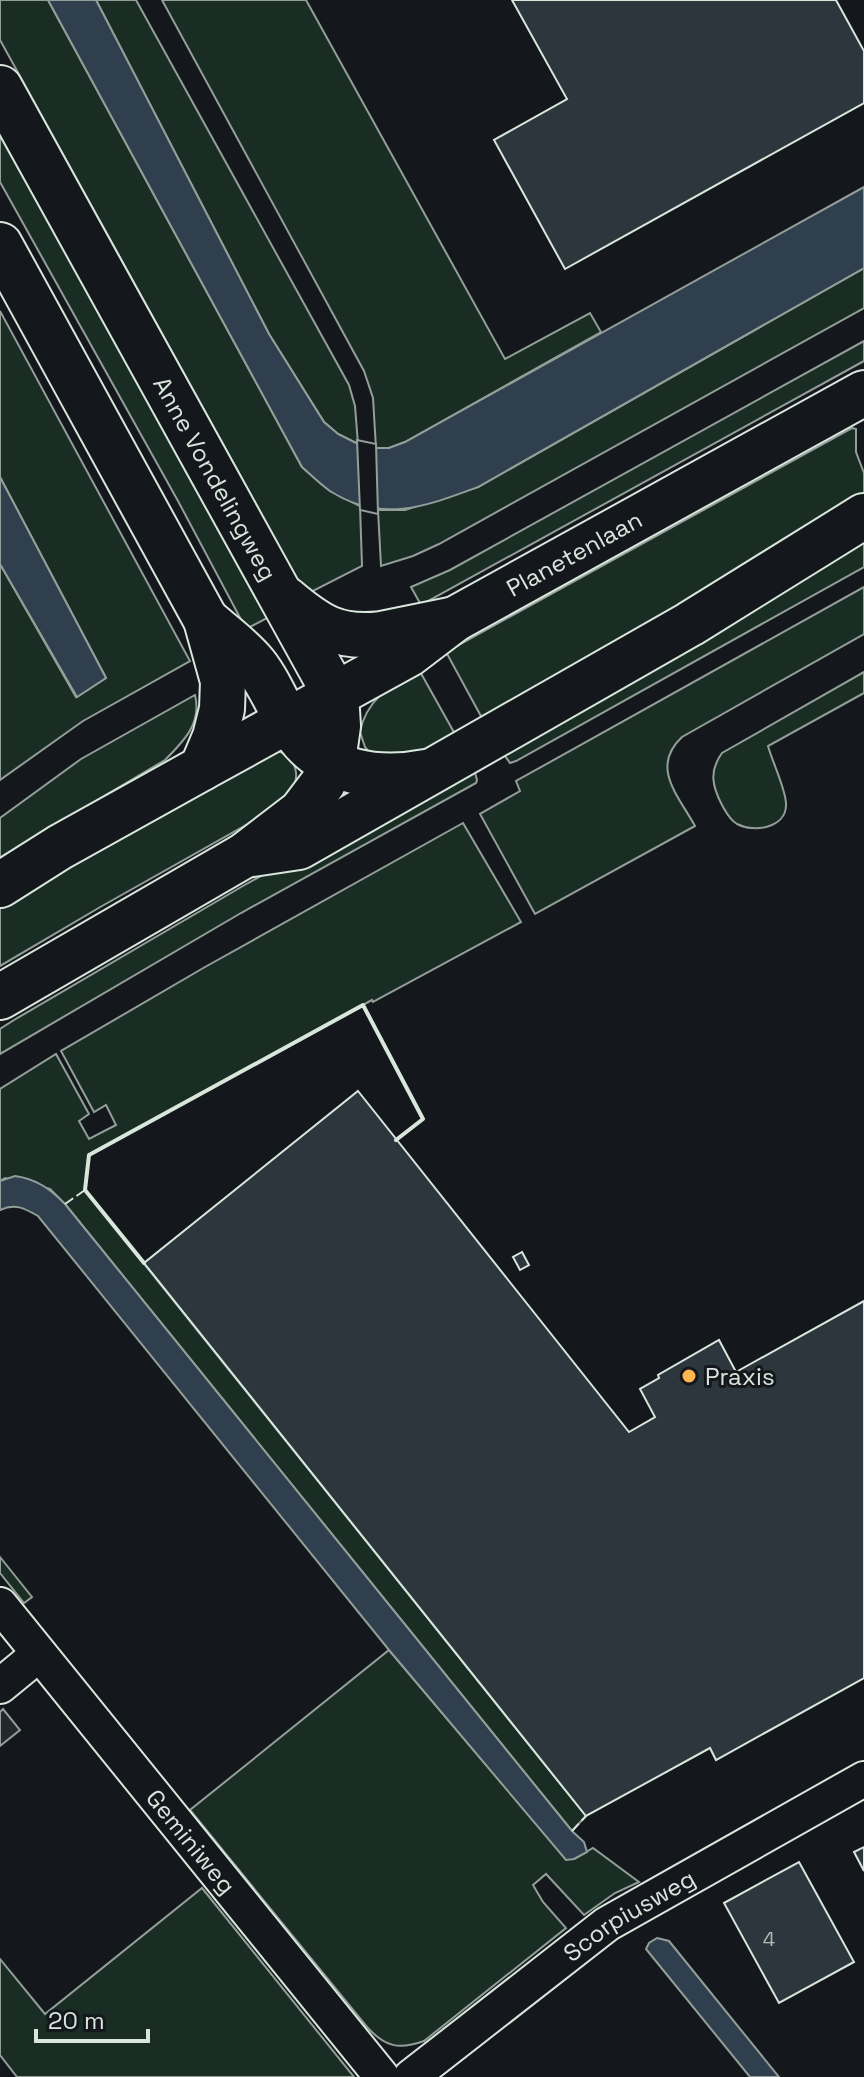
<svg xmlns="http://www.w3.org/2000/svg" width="864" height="2077" viewBox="0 0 864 2077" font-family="'Space Grotesk',sans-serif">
	<rect width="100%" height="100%" fill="#14181c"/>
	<g fill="#1a2d24" stroke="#939e99" stroke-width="2">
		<path d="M 0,0 L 48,0 L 302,467 L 330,491 L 360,506 L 362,566 L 307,594 L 290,570 L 250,493 L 0,40 Z"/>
		<path d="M 96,0 L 136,0 L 349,385 L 355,406 L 358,444 L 338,434 L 324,422 L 269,334 Z"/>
		<path d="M 162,0 L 306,0 L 505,359 L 590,313 L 601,332 L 405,442 L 389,448 L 376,448 L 373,398 L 364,371 Z"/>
		<path d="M 0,127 L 269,617 L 246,629 L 178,501 L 0,182 Z"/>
		<path d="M 864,268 L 864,308 L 439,544 L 413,556 L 381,566 L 378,510 L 405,510 L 478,487 Z"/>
		<path d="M 0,311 L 190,661 L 83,721 L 0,780 L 0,564 L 76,697 L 106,678 L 0,477 Z"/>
		<path d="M 864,341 L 864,361 L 421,605 L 411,587 L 450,570 Z"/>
		<path d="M 852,428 L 856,429 L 856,452 L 864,473 L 864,505 L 488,729 L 446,652 Z"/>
		<path d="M 864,530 L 864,567 L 516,761 L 510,763 L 498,746 Z"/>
		<path d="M 864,587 L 864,634 L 682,737 C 650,767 678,795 695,826 L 535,914 L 480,814 L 520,791 L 516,781 Z"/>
		<path d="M 418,668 L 460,743 L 423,756 L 370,753 L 365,747 L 360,732 C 366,699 393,684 418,668 Z"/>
		<path d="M 864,672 L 864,693 L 768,746 C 772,761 787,792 786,805 C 786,828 754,833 737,824 C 729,819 726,812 722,805 C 712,786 709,771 722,753 Z"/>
		<path d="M 195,695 C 202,723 184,741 165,760 L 0,858 L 0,818 L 81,759 Z"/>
		<path d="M 278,751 C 298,758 301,779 289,795 C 284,801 275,807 269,812 L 102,906 L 0,966 L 0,907 L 63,867 L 270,753 Z"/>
		<path d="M 474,769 L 477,780 L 476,783 L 241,913 L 0,1054 L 0,1029 L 14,1020 L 248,883 L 399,801 Z"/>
		<path d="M 463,823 L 521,922 L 373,1002 L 372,1000 L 89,1155 L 85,1190 L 586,1816 L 572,1831 L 65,1204 L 50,1189 L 5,1178 L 0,1181 L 0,1089 L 56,1054 L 89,1114 L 79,1121 L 89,1139 L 116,1125 L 106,1105 L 94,1112 L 61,1051 L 205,967 Z"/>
		<path d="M 0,1557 L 32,1597 L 24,1603 L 0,1573 Z"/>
		<path d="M 389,1650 L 566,1859 L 574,1859 L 593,1848 L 639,1882 L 615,1893 L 584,1915 L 546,1874 L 533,1885 L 543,1902 L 566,1928 L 424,2041 C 399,2050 385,2047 367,2027 L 190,1810 Z"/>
		<path d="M 202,1888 L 354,2077 L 17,2077 L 0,2055 L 0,1959 L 45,2014 Z"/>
	</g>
	<path fill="#24282b" stroke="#939e99" stroke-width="2" d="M 3,1709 L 20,1730 L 0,1746 L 0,1712 Z"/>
	<g fill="#2f3f4d" stroke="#939e99" stroke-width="2">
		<path d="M 48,0 L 96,0 L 269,334 L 324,422 L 338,434 L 358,444 L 376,448 L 389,448 L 405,442 L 864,187 L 864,268 L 478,487 C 427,506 381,524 330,491 C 320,484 311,475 302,467 Z"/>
		<path d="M 0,477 L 106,678 L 77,697 L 0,564 Z"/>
		<path d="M 15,1176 C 37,1179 50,1189 65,1204 L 572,1831 L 584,1842 L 587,1852 L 574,1859 L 566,1860 L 389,1650 L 38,1216 C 24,1208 15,1203 0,1210 L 0,1181 Z"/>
		<path d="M 657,1938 L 669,1941 L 779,2077 L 750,2077 L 646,1949 L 649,1943 Z"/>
	</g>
	<path fill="#14181c" stroke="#939e99" stroke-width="2" d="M 357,440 L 376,444 L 378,514 L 360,510 Z"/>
	<g fill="#2c363c" stroke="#d8e6dc" stroke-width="2">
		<path d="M 512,0 L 836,0 L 864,51 L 864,103 L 565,269 L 494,140 L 567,99 Z"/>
		<path d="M 358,1091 L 629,1432 L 655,1417 L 640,1389 L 659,1378 L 658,1375 L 719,1340 L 736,1372 L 864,1301 L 864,1678 L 716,1760 L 710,1748 L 586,1816 L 144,1263 Z"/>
		<path d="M 522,1252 L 529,1265 L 520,1270 L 513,1257 Z"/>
		<path d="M 864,1847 L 864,1871 L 854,1852 Z"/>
		<path d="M 799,1862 L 854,1962 L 779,2003 L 724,1903 Z"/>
	</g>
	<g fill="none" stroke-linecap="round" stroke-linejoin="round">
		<defs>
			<g id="street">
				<path id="s1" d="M 0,1605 L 382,2077"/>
				<path d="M 0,1686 L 39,1654"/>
				<path id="s2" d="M 411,2077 L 607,1924 L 864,1779"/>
			</g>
			<g id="secondary">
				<path d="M 206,620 C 221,633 239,646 252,661 C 270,681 280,713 297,734 C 326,774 380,781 425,772"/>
				<path id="s3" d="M 202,768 L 409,654 L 455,619 L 864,393"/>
				<path d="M 245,855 L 299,847 L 690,624 L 864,516"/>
			</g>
			<g id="primary">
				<path id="s4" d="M 0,88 L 326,678 L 337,710 L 338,726 L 335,747 L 332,764 L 323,783 L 301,812 L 245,855 L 0,997"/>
				<path d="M 0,245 L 206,620 L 223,681 L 222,709 L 215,737 L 202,768 L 60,847 L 0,885"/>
				<path d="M 286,599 C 318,626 337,639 381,634 L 455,619"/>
			</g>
		</defs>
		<use href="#street" stroke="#d8e6dc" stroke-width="38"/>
		<use href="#secondary" stroke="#d8e6dc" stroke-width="48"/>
		<use href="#primary" stroke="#d8e6dc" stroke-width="48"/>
		<use href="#street" stroke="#14181c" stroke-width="34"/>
		<use href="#secondary" stroke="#14181c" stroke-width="44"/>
		<use href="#primary" stroke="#14181c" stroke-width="44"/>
		<g stroke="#d8e6dc" stroke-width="2" stroke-dasharray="10 4" stroke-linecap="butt">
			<path d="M 65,1204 L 85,1190"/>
			<path d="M 572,1831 L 586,1816"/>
		</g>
		<path stroke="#d8e6dc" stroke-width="4" d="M 144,1263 L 85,1190 L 89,1155 L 363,1005 L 423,1119 L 396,1140"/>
	</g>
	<circle fill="#ffb74d" stroke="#14181c" stroke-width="3" cx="689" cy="1376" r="8"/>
	<g text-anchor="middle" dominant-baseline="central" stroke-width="6" stroke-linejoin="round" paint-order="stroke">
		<g font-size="20" fill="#adbab4">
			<text x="769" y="1939">4</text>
		</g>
		<g font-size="24" fill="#d8e6dc" stroke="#14181c">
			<text stroke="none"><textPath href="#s4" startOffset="446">Anne Vondelingweg</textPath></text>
			<text stroke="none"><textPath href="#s3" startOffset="430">Planetenlaan</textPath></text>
			<text stroke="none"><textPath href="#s1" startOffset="304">Geminiweg</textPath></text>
			<text stroke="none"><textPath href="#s2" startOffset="272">Scorpiusweg</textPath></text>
		</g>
		<g font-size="24" fill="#d8e6dc" stroke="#14181c" text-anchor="start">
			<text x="705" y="1376">Praxis</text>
		</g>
	</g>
	<path d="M36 2029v12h112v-12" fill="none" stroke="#d8e6dc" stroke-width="4"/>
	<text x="48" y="2029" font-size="24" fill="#d8e6dc" stroke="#14181c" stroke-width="6" paint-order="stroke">20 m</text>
</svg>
